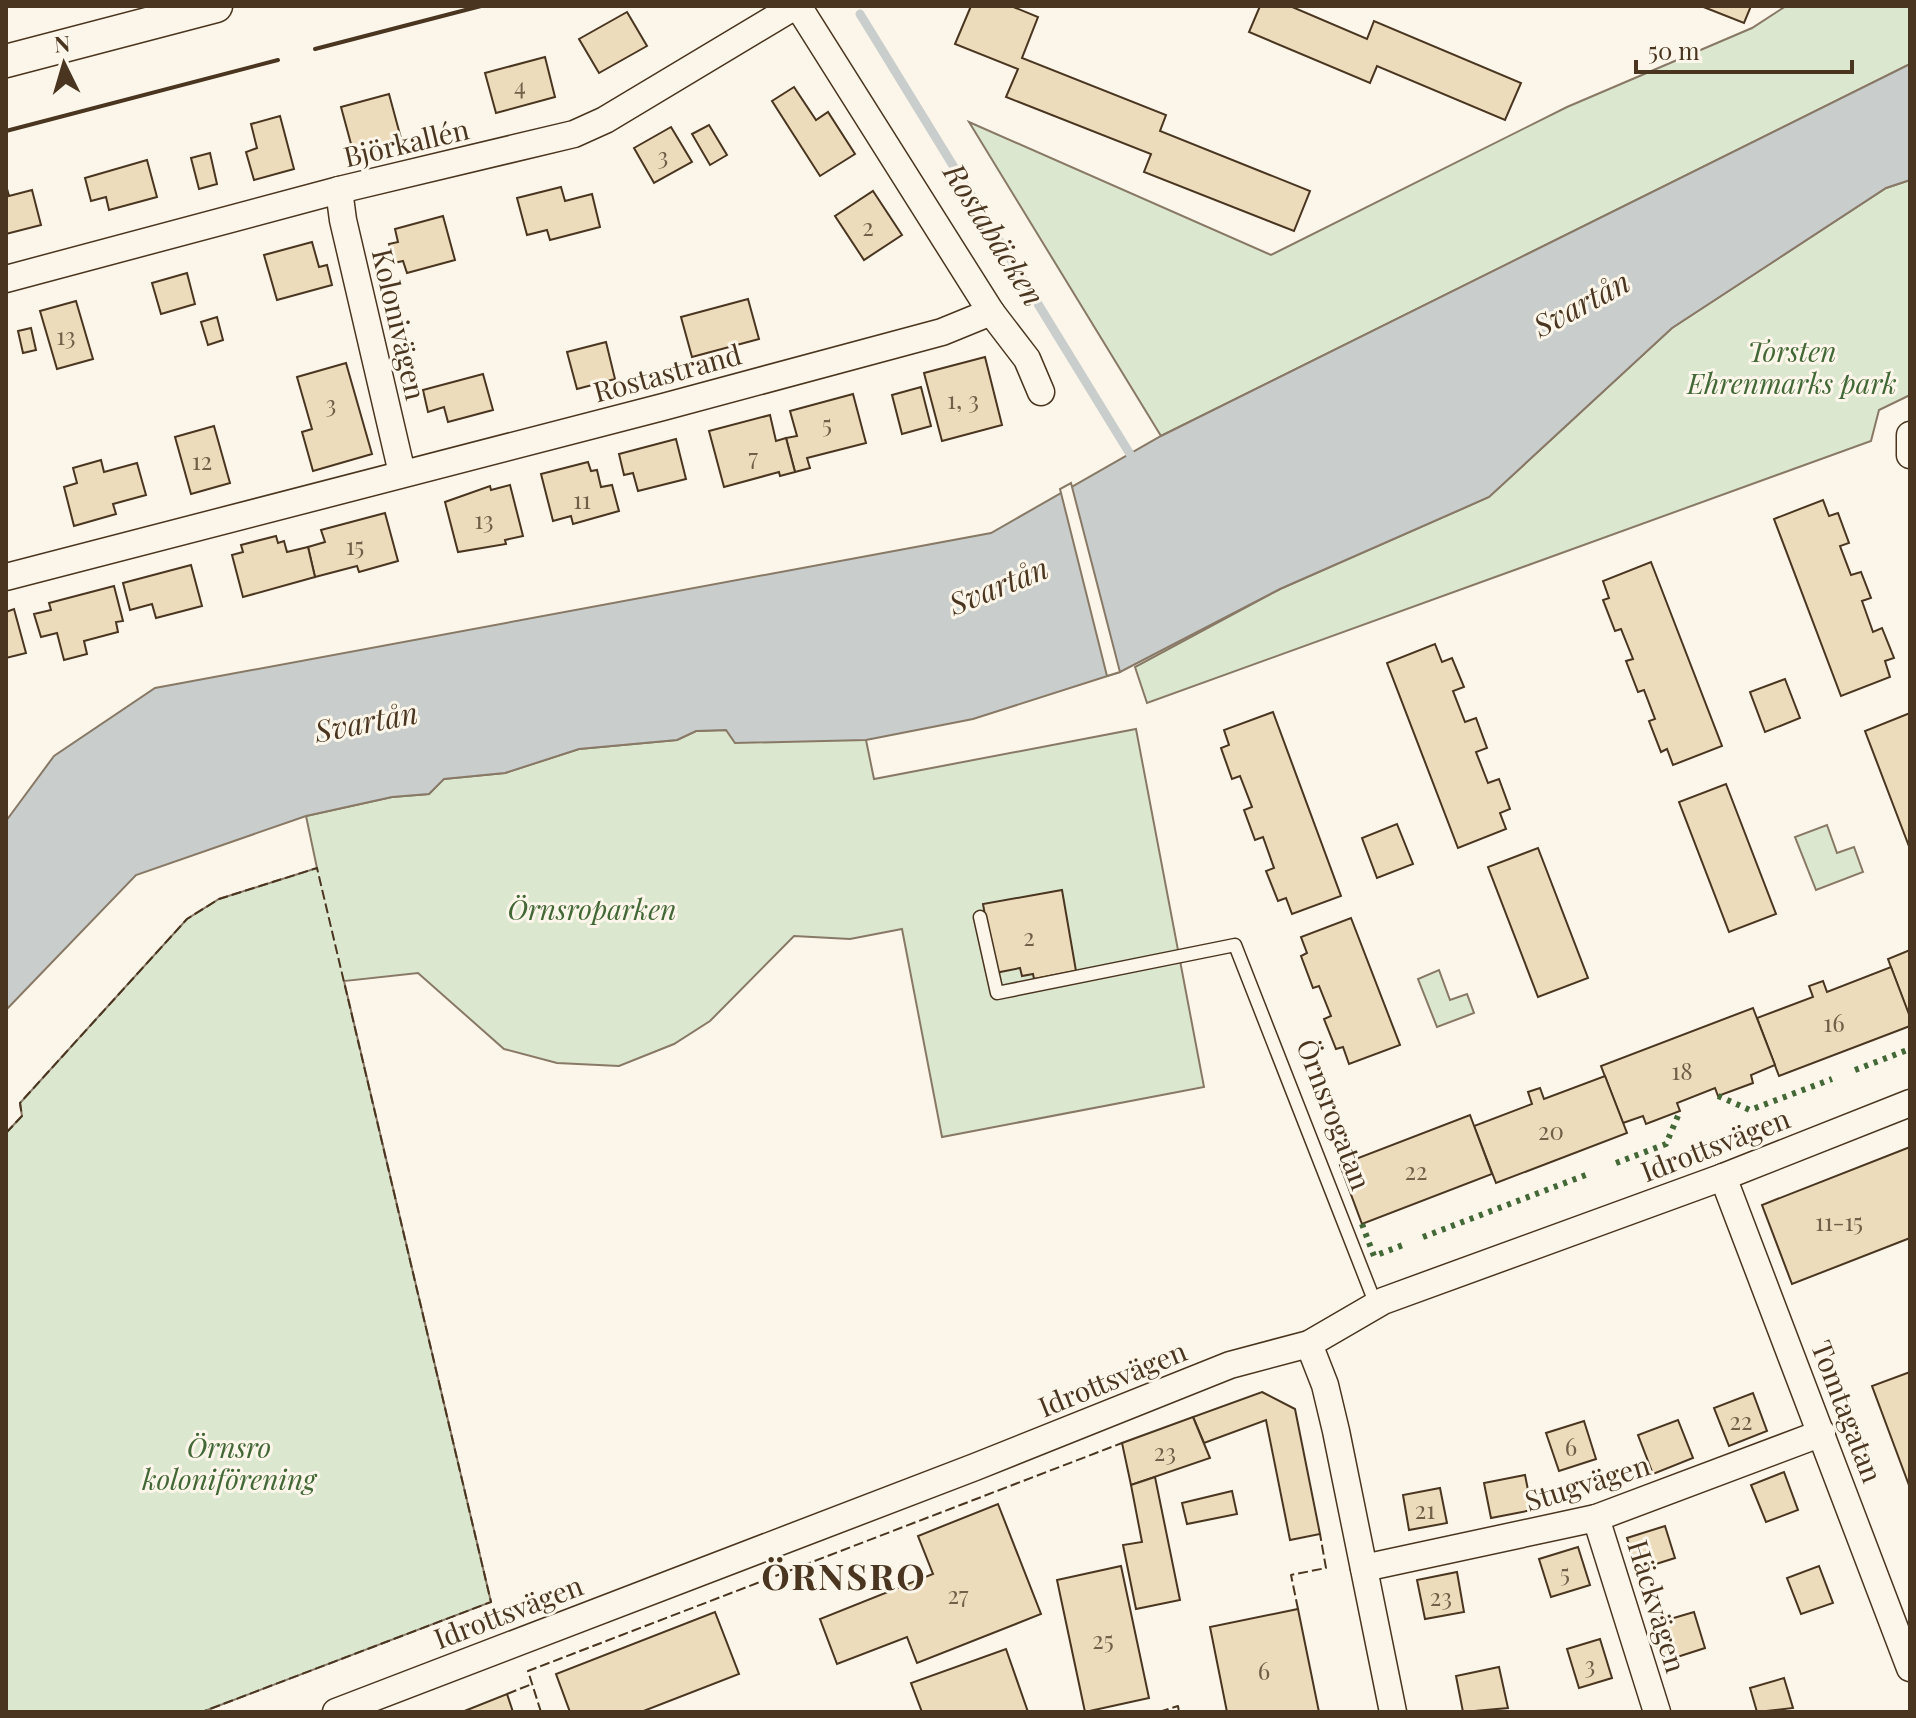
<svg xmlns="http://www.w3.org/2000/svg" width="1916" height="1718" viewBox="0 0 1916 1718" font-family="'Playfair Display',serif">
	<rect width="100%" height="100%" fill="#fbf6e9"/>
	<g fill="#dce7d0" stroke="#887966" stroke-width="2">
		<path d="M 1786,6 L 1910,6 L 1910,64 L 1161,436 L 969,122 L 1271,255 L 1567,107 L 1752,28 Z"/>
		<path d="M 1910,180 L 1910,395 L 1879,410 L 1871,441 L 1147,703 L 1135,667 L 1280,589 L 1489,497 L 1672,328 L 1886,188 Z"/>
		<path d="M 1136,729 L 1204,1087 L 942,1137 L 902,929 L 850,939 L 794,936 L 710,1021 L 674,1044 L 619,1066 L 557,1063 L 504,1049 L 418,973 L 344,981 L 491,1602 L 202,1712 L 6,1712 L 6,1133 L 22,1116 L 20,1103 L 187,919 L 219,899 L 317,868 L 306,816 L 392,797 L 429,794 L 443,779 L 505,773 L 579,749 L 677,740 L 696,731 L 726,730 L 811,740 L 866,740 L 874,779 Z"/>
		<path d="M 1827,825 L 1837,853 L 1854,847 L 1863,872 L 1816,890 L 1795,837 Z"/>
		<path d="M 1439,970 L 1450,1000 L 1467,994 L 1474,1013 L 1437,1027 L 1418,979 Z"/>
	</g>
	<path fill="#c9cecd" stroke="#887966" stroke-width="2" d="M 1910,64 L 1910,180 L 1886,188 L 1672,328 L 1489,497 L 1280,589 L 1120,672 L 973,719 L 866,740 L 735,743 L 726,730 L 696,731 L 677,740 L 579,749 L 505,773 L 444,779 L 429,794 L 392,797 L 306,816 L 136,875 L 6,1010 L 6,821 L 54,756 L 155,688 L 991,533 L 1161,436 Z"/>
	<path fill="#fbf6e9" stroke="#887966" stroke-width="2" d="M 1071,483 L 1120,672 L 1107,676 L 1060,489 Z"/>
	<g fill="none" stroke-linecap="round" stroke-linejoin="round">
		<path stroke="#c9cecd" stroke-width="9" d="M 860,14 L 1130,454"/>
	</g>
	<g fill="#ecdcbc" stroke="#4a3520" stroke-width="2">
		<path d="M 971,6 L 1011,6 L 1038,17 L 1022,58 L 1166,115 L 1160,131 L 1310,191 L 1294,231 L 1144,172 L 1151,154 L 1006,97 L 1018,69 L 955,44 Z"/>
		<path d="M 1260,6 L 1290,6 L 1367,39 L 1374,21 L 1521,83 L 1505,120 L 1377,66 L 1370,83 L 1249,32 Z"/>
		<path d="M 1701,6 L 1751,6 L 1744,23 Z"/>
		<path d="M 627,12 L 647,46 L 599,73 L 579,39 Z"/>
		<path d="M 545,57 L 555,97 L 496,113 L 485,73 Z"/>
		<path d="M 794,87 L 816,120 L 828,112 L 855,154 L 820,176 L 772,101 Z"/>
		<path d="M 389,94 L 402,142 L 354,155 L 341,107 Z"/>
		<path d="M 280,116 L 294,169 L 254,180 L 246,152 L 257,148 L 251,124 Z"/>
		<path d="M 709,125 L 727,155 L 710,165 L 692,134 Z"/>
		<path d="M 671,127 L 692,162 L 654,183 L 634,148 Z"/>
		<path d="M 210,153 L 217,184 L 199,189 L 191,158 Z"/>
		<path d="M 147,160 L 157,197 L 109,210 L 106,197 L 91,201 L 85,178 Z"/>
		<path d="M 6,185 L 9,196 L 32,190 L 41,225 L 6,234 Z"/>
		<path d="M 561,187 L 565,201 L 592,194 L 600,227 L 550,240 L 547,230 L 527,235 L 517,198 Z"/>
		<path d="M 873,191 L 902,235 L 864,260 L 835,216 Z"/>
		<path d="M 443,216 L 455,260 L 407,273 L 403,261 L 394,263 L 389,244 L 398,242 L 395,229 Z"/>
		<path d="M 312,242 L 319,267 L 327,265 L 332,285 L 277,300 L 264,255 Z"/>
		<path d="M 187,273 L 195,304 L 161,314 L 152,283 Z"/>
		<path d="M 748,299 L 759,339 L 692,357 L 681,317 Z"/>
		<path d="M 76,301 L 93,359 L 57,369 L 40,311 Z"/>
		<path d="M 217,317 L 223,340 L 208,345 L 201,322 Z"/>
		<path d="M 31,328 L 36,350 L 23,353 L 18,331 Z"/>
		<path d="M 606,342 L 615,379 L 577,389 L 567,352 Z"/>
		<path d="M 985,357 L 1002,425 L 942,441 L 924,373 Z"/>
		<path d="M 346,363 L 372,454 L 313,471 L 302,432 L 312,429 L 297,377 Z"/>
		<path d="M 483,374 L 493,410 L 448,422 L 444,407 L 428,412 L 423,390 Z"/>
		<path d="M 921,387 L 931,426 L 902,434 L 892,395 Z"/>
		<path d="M 853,394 L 866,443 L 807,458 L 810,468 L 795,472 L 786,438 L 797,436 L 790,411 Z"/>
		<path d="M 770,415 L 776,441 L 786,438 L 795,472 L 780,476 L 779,472 L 724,487 L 709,431 Z"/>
		<path d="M 214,426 L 230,483 L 191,494 L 175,437 Z"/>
		<path d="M 676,439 L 686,479 L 638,491 L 633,473 L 624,475 L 619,454 Z"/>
		<path d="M 101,460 L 104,472 L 137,463 L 146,495 L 113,504 L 116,514 L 74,526 L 64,487 L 77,483 L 73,468 Z"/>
		<path d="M 588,462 L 591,471 L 597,470 L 601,487 L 612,485 L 619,511 L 573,524 L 571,516 L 553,521 L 541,474 Z"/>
		<path d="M 510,485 L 523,536 L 505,540 L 506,544 L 458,552 L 445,502 L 490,486 L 491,490 Z"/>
		<path d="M 1823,500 L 1829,516 L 1838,513 L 1849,543 L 1840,546 L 1851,575 L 1861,572 L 1871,598 L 1862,601 L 1873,632 L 1882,628 L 1894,658 L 1885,661 L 1890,677 L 1841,696 L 1774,519 Z"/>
		<path d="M 385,513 L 398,561 L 359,572 L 357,566 L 315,577 L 308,547 L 325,542 L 321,530 Z"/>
		<path d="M 276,536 L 278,543 L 284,541 L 287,552 L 308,547 L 315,577 L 243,597 L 232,555 L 243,552 L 241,545 Z"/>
		<path d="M 1651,562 L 1722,746 L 1673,765 L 1667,749 L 1661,752 L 1649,721 L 1655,719 L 1644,690 L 1638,692 L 1626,661 L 1633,659 L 1621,629 L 1615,631 L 1603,600 L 1609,598 L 1603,581 Z"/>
		<path d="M 191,565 L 202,606 L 156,618 L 152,604 L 130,610 L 123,583 Z"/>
		<path d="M 114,586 L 123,621 L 116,622 L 118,632 L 84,641 L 87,654 L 64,660 L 57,633 L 41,637 L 34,614 L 51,610 L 49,603 Z"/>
		<path d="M 14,609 L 26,653 L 6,658 L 6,612 Z"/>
		<path d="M 1435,644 L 1442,662 L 1452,658 L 1464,687 L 1453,691 L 1465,722 L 1476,718 L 1487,748 L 1476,752 L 1488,783 L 1499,779 L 1510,809 L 1500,813 L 1506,829 L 1458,848 L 1387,663 Z"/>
		<path d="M 1785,679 L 1800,718 L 1765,732 L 1750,692 Z"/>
		<path d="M 1273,712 L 1341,896 L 1292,914 L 1286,898 L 1278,901 L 1266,871 L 1274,868 L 1263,837 L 1255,840 L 1244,810 L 1252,807 L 1240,776 L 1232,779 L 1221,748 L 1229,745 L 1224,730 Z"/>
		<path d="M 1910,713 L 1910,849 L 1865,731 Z"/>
		<path d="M 1726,784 L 1776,914 L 1729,932 L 1679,802 Z"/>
		<path d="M 1397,824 L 1413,864 L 1377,878 L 1362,838 Z"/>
		<path d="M 1538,848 L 1588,978 L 1538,997 L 1488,867 Z"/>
		<path d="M 1062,890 L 1076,971 L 1034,979 L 1033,974 L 1022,976 L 1020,968 L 995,973 L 983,904 Z"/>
		<path d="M 1351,918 L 1400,1045 L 1349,1064 L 1343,1047 L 1336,1049 L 1324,1019 L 1331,1016 L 1319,986 L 1313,988 L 1301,956 L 1307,953 L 1301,937 Z"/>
		<path d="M 1910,950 L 1910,1012 L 1908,1013 L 1888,959 Z"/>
		<path d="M 1891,967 L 1910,1017 L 1910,1026 L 1779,1076 L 1757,1018 L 1813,997 L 1809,986 L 1823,981 L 1827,992 Z"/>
		<path d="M 1753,1008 L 1775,1065 L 1751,1075 L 1753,1083 L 1718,1096 L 1715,1088 L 1677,1103 L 1680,1111 L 1646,1124 L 1643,1116 L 1623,1123 L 1601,1066 Z"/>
		<path d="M 1605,1076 L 1627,1133 L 1496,1183 L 1474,1126 L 1532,1104 L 1528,1092 L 1540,1088 L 1544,1099 Z"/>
		<path d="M 1470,1115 L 1492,1174 L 1362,1224 L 1340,1165 Z"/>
		<path d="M 1910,1147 L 1910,1238 L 1792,1284 L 1762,1205 Z"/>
		<path d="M 1910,1372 L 1910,1488 L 1872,1386 Z"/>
		<path d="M 1262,1392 L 1295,1409 L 1320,1534 L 1290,1540 L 1266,1420 L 1204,1443 L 1193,1417 Z"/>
		<path d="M 1753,1393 L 1767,1431 L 1729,1446 L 1714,1408 Z"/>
		<path d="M 1193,1417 L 1210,1458 L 1131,1485 L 1122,1443 Z"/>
		<path d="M 1678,1420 L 1693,1458 L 1653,1474 L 1638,1435 Z"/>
		<path d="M 1584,1421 L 1596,1459 L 1559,1471 L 1546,1433 Z"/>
		<path d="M 1784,1472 L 1798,1510 L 1766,1522 L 1751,1485 Z"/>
		<path d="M 1525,1475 L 1532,1510 L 1491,1518 L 1484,1483 Z"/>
		<path d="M 1155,1477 L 1180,1600 L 1136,1609 L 1123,1545 L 1142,1542 L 1131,1485 Z"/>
		<path d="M 1440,1488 L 1447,1523 L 1409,1530 L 1403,1495 Z"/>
		<path d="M 1232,1491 L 1237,1514 L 1187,1524 L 1182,1503 Z"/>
		<path d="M 998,1504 L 1041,1614 L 917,1663 L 907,1637 L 837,1664 L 820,1619 L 933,1574 L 918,1536 Z"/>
		<path d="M 1665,1526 L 1675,1558 L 1637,1570 L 1627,1538 Z"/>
		<path d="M 1578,1547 L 1590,1585 L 1551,1597 L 1539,1559 Z"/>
		<path d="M 1121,1566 L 1149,1698 L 1085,1712 L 1057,1580 Z"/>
		<path d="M 1819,1566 L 1833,1603 L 1801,1614 L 1787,1578 Z"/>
		<path d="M 1457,1572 L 1464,1612 L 1425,1619 L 1417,1580 Z"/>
		<path d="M 1298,1609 L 1319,1712 L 1227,1712 L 1210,1627 Z"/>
		<path d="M 715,1612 L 739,1674 L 641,1712 L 570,1712 L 556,1674 Z"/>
		<path d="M 1694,1612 L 1705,1648 L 1671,1659 L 1670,1655 L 1661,1658 L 1656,1642 L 1665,1639 L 1660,1622 Z"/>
		<path d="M 1600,1639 L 1612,1678 L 1579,1688 L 1567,1649 Z"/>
		<path d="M 1006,1649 L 1028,1712 L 922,1712 L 911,1683 Z"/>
		<path d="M 1499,1667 L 1508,1708 L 1463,1712 L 1456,1676 Z"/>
		<path d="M 1784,1678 L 1793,1708 L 1757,1712 L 1750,1688 Z"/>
		<path d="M 507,1694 L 513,1712 L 462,1712 Z"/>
	</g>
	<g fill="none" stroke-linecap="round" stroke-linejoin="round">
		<defs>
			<path id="service" d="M 980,917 L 997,993 L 1235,945 L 1376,1305"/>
			<g id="minor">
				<path d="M 339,190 L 343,220 L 402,473"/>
				<path d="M 6,279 L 339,190 L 574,134 L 605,120 L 795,6"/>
				<path d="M 991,312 L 1027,359 L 1041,392"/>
				<path d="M 1910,435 L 1910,455"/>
				<path d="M 6,577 L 663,407 L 942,332 L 991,312 L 798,6"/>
				<path d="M 1723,1177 L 1910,1668"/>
				<path d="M 1309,1344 L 1325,1385 L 1336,1431 L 1393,1712"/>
				<path d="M 1596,1518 L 1657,1712"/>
				<path d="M 1364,1568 L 1596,1518 L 1822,1433"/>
				<path d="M 336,1712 L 975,1467 L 1230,1365 L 1309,1344 L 1383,1301 L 1723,1177 L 1910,1103"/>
			</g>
			<path id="tertiary" d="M 6,61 L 216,6"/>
		</defs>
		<use href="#service" stroke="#4a3520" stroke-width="15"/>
		<use href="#minor" stroke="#4a3520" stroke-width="29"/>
		<use href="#tertiary" stroke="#4a3520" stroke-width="35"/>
		<use href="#service" stroke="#fbf6e9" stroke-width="12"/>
		<use href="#minor" stroke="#fbf6e9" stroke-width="26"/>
		<use href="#tertiary" stroke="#fbf6e9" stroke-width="32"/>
		<g stroke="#436837" stroke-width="6" stroke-dasharray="4 6" stroke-linecap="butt">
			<path d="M 1855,1070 L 1910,1049"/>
			<path d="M 1718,1096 L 1750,1110 L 1832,1079"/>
			<path d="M 1616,1163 L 1666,1144 L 1680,1111"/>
			<path d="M 1362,1224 L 1374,1256 L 1403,1245"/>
			<path d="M 1423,1237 L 1591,1173"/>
		</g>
		<g stroke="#4a3520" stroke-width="2" stroke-dasharray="10 4" stroke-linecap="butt">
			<path d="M 6,1133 L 22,1116 L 20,1103 L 187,919 L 219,899 L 317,868 L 491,1602 L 202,1712"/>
			<path d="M 1298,1609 L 1291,1575 L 1326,1568 L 1320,1534"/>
			<path d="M 507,1694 L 532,1684"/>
			<path d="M 541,1712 L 528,1671 L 1122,1443"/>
			<path d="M 1159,1712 L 1178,1706 L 1179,1712"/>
		</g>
		<g stroke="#4a3520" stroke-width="4">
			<path d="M 315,49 L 481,6"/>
			<path d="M 6,131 L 278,60"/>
		</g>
	</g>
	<g text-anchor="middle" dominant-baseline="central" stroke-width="6" stroke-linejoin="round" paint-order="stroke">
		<g font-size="24" fill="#725f47">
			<text x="520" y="85">4</text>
			<text x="663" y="155">3</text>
			<text x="868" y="226">2</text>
			<text x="66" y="335">13</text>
			<text x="963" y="399">1, 3</text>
			<text x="331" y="403">3</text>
			<text x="827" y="423">5</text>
			<text x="753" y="456">7</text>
			<text x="202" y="460">12</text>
			<text x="582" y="499">11</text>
			<text x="484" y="519">13</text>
			<text x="355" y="545">15</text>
			<text x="1029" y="936">2</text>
			<text x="1834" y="1022">16</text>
			<text x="1682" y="1070">18</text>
			<text x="1551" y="1130">20</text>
			<text x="1416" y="1170">22</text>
			<text x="1839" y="1221">11-15</text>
			<text x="1741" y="1420">22</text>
			<text x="1571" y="1446">6</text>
			<text x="1165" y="1451">23</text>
			<text x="1425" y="1509">21</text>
			<text x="1565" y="1572">5</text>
			<text x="958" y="1594">27</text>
			<text x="1441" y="1596">23</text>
			<text x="1103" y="1639">25</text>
			<text x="1590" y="1664">3</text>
			<text x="1264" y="1670">6</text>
		</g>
		<g font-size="28" fill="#4a3520" stroke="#fbf6e9">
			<text transform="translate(406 142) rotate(-13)">Björkallén</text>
			<text transform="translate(400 324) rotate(77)">Kolonivägen</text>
			<text transform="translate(667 372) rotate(-15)">Rostastrand</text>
			<text transform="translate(1335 1114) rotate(69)">Örnsrogatan</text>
			<text transform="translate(1715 1144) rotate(-21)">Idrottsvägen</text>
			<text transform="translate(1112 1378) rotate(-22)">Idrottsvägen</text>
			<text transform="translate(1848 1411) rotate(69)">Tomtagatan</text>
			<text transform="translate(1587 1482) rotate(-17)">Stugvägen</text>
			<text transform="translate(1658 1606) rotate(73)">Häckvägen</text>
			<text transform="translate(508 1611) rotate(-21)">Idrottsvägen</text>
		</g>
		<g font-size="28" font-style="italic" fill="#436837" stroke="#fbf6e9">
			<text x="1792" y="350">Torsten<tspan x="1792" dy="32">Ehrenmarks park</tspan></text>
			<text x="592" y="908">Örnsroparken</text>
			<text x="229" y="1446">Örnsro<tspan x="229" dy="32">koloniförening</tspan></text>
		</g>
		<g font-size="30" font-style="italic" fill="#4a3520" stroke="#fbf6e9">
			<text transform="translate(995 234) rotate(58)">Rostabäcken</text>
			<text transform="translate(1581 303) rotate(-28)">Svartån</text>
			<text transform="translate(998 585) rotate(-22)">Svartån</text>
			<text transform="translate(366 721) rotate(-11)">Svartån</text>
		</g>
		<g font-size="36" font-weight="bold" letter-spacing="2" fill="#4a3520" stroke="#fbf6e9">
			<text x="844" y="1575">ÖRNSRO</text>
		</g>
	</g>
	<rect width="1916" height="1718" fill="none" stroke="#4a3520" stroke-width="16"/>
	<g transform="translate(64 64) rotate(355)" stroke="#fbf6e9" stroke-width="6" paint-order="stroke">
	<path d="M0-6L14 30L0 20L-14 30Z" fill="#4a3520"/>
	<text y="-12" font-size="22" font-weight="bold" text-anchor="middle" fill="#4a3520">N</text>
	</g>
	<path d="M1636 60v12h216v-12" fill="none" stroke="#4a3520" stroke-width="4"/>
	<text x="1648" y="60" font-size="24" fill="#4a3520" stroke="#fbf6e9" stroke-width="6" paint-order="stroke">50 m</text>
</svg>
